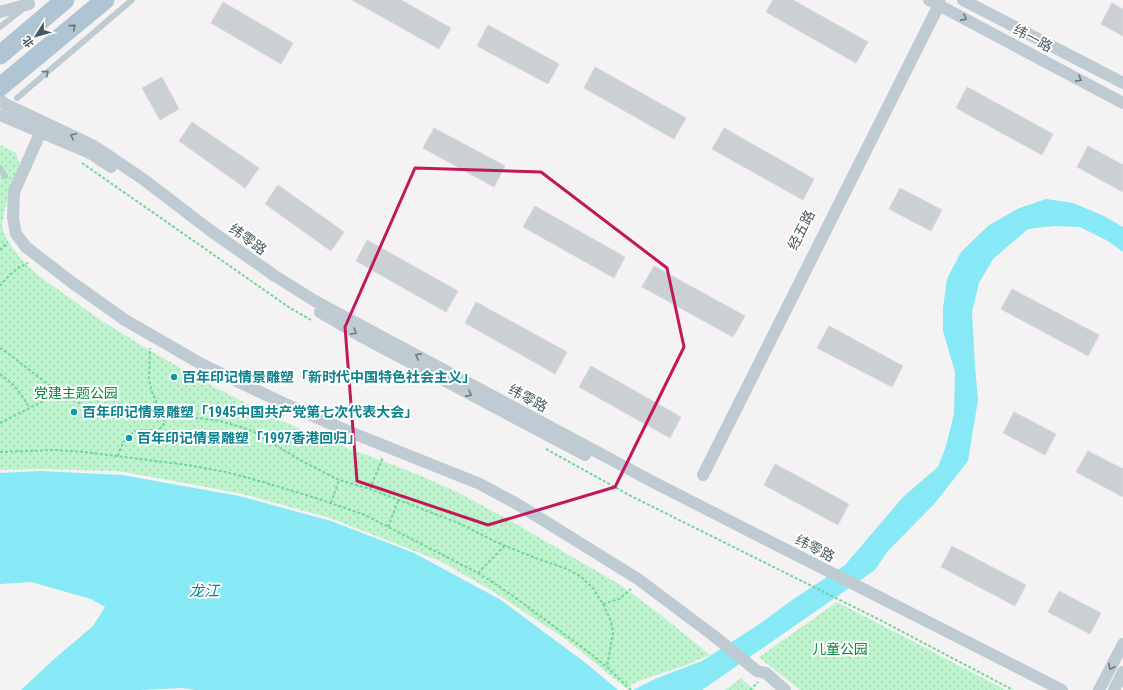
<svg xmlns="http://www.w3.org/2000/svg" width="1123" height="690" viewBox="0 0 1123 690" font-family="'Roboto Condensed','Noto Sans SC',sans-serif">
	<defs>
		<pattern id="grass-dots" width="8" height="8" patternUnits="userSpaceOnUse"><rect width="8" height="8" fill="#bdf4cd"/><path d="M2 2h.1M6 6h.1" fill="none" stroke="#a4d3b3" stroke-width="1.8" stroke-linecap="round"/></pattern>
	</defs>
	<rect width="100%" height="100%" fill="#f4f2f2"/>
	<g fill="url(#grass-dots)">
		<path d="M 0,145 L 16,153 L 20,166 L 15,184 L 6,205 L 2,226 L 6,238 L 21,259 L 39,276 L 99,319 L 144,347 L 203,381 L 275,418 L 332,442 L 417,474 L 461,494 L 509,520 L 622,586 L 667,620 L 710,655 L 686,665 L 644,679 L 626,688 L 567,640 L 494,592 L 440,561 L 330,518 L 239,493 L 119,471 L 40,469 L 0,470 Z"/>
		<path d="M 837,602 L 1006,690 L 800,690 L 759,657 Z"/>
		<path d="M 741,678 L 754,690 L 725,690 Z"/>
	</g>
	<g fill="#86e9f5">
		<path d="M 1046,199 L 1073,203 L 1104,216 L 1123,227 L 1123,252 L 1108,241 L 1080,227 L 1054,226 L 1028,229 L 993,259 L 979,283 L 972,312 L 975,367 L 978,400 L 968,461 L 935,503 L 887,552 L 875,570 L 702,690 L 633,690 L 655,679 L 702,661 L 761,623 L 792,600 L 845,565 L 904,496 L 938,467 L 946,446 L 954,414 L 955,372 L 943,331 L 943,308 L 947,279 L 961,252 L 988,226 L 1017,209 Z"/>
		<path d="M 40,471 L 122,475 L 239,496 L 331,521 L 414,553 L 501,600 L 587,664 L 618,690 L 196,690 L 182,688 L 140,690 L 21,690 L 53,660 L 93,626 L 105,607 L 91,599 L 31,582 L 0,584 L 0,473 Z"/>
	</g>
	<g fill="#cbd0d4" stroke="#d5d8de">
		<path d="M 352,0 L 401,0 L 451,28 L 439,49 Z"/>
		<path d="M 773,0 L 793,0 L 868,42 L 856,63 L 766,12 Z"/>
		<path d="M 223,2 L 293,43 L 281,64 L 211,23 Z"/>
		<path d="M 1112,3 L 1123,9 L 1123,36 L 1101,24 Z"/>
		<path d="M 488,25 L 559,64 L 548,84 L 477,46 Z"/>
		<path d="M 595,67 L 686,118 L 674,139 L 584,88 Z"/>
		<path d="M 162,77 L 179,109 L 160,120 L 142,88 Z"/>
		<path d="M 967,87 L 1053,134 L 1042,155 L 956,108 Z"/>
		<path d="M 192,122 L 259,168 L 245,188 L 179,141 Z"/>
		<path d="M 434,128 L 505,166 L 494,187 L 423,148 Z"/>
		<path d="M 724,128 L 814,179 L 803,200 L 712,149 Z"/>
		<path d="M 1088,146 L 1123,165 L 1123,192 L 1077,167 Z"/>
		<path d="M 278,185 L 344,232 L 331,251 L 265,204 Z"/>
		<path d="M 900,188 L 942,210 L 931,231 L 889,209 Z"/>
		<path d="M 535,206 L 625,257 L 614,278 L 523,227 Z"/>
		<path d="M 367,240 L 458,291 L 446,312 L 356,261 Z"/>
		<path d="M 654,266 L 745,316 L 733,337 L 642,287 Z"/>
		<path d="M 1012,289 L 1099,335 L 1088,356 L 1001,309 Z"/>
		<path d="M 476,302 L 567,352 L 555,374 L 465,323 Z"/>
		<path d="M 829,326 L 903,366 L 892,387 L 817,348 Z"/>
		<path d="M 591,366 L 681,417 L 670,438 L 579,387 Z"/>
		<path d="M 1014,412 L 1056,434 L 1045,455 L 1003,433 Z"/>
		<path d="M 1088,451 L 1123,469 L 1123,497 L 1076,472 Z"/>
		<path d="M 775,464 L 849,504 L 838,525 L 764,485 Z"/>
		<path d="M 952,546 L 1026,585 L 1015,606 L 941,567 Z"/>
		<path d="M 1059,591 L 1101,613 L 1090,634 L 1048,612 Z"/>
	</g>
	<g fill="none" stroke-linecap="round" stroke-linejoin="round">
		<g stroke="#71d69a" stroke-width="2" stroke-dasharray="3 2" stroke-linecap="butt">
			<path d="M 82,163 L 290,308 L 311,320"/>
			<path d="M 0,250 L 8,242"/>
			<path d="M 0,286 C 8,276 16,268 28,263"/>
			<path d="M 0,348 L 9,354 L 59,393 L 91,409 L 108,413 L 124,414 L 161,414 L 189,417 L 220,421 L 238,426 L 254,432 L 300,460 L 339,480 L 370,489 L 461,524 L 496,542 L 533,557 L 567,569 L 580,576 L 593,588 L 603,604 L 611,621 L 613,633 L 607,667"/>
			<path d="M 0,374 C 13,383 22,394 29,408"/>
			<path d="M 0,423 L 59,393"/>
			<path d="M 546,449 L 631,496 L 882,621 L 1013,690"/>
			<path d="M 0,452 L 54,450 L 84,452 L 188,465 L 226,472 L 263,482 L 319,499 L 365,515 L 478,573 L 497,585 L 524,604 L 591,654 L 607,667 L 631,690"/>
			<path d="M 118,456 C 120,447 127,434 137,431 C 148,428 160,435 165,422 L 152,392 L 149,380 L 150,348"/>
			<path d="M 370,489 L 383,457"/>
			<path d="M 331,503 L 339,480"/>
			<path d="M 388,527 L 398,501"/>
			<path d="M 478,573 L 505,545"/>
			<path d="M 603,604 L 619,599 L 631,589"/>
			<path d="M 750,690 L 758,682"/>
		</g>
		<g stroke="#becbd2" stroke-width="6">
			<path d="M 0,27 L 23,9"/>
			<path d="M 17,98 L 132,0"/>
			<path d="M 0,168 L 5,176"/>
		</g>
		<g stroke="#becbd2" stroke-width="12">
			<path d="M 929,0 L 1123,103"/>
			<path d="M 963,0 L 1123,83"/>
			<path d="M 0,12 L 29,4"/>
			<path d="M 0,100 L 5,104 L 94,146 L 143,179 L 211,231 L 275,276 L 315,301 L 655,483 L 1062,690"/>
			<path d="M 0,115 L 90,153 L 111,167"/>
			<path d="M 38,138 L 14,192 L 13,218 L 16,234 L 26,247 L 70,281 L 125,320 L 203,365 L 283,403 L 350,432 L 480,484 L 517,504 L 638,579 L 714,636 L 757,671 L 766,673 L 785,690"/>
			<path d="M 320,312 L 364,338 L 585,455"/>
			<path d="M 703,475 L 939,5 L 939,0"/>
			<path d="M 1099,690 L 1123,644"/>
			<path d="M 1114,690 L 1123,672"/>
		</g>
		<g stroke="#afc5d3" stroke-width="19">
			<path d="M 0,55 L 65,0"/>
			<path d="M 0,87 L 105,0"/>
		</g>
	</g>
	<defs><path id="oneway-chevron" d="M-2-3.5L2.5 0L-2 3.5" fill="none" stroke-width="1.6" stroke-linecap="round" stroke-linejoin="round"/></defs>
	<g stroke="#6b7a83">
		<use href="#oneway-chevron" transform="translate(964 18) rotate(28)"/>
		<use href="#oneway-chevron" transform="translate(46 73) rotate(-41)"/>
		<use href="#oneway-chevron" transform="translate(1079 79) rotate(28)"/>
		<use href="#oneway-chevron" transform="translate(73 136) rotate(-155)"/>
		<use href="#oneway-chevron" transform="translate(354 332) rotate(31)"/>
		<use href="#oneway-chevron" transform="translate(418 356) rotate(-152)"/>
		<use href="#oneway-chevron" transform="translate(469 394) rotate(28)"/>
		<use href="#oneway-chevron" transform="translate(1111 667) rotate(117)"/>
	</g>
	<use stroke="#61737e" href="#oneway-chevron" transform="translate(73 27) rotate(-40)"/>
	<path fill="none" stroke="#c2185b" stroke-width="3" stroke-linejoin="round" d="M 415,168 L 541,172 L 667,268 L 684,347 L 615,487 L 488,525 L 357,481 L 345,327 Z"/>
	<g fill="#0f9aa8" stroke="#fff" stroke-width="1.5">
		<circle cx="174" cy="377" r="4"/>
		<circle cx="74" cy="412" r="4"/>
		<circle cx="129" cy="438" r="4"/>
	</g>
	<g text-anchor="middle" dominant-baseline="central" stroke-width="4" stroke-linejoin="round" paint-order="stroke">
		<g font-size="14" fill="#475861" stroke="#fff">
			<text transform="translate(1033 38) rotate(28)">纬一路</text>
			<text transform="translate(801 230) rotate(-63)">经五路</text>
			<text transform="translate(248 239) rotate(36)">纬零路</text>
			<text transform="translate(528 398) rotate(28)">纬零路</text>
			<text transform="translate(815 548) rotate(27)">纬零路</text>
		</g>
		<g font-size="14" font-weight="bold" fill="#0d838f" stroke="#fff" text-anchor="start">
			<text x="182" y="377">百年印记情景雕塑「新时代中国特色社会主义」</text>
			<text x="82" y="412">百年印记情景雕塑「1945中国共产党第七次代表大会」</text>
			<text x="137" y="438">百年印记情景雕塑「1997香港回归」</text>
		</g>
		<g font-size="14" fill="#0e873f" stroke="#fff">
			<text x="76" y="393">党建主题公园</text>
			<text x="840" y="649">儿童公园</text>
		</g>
		<g font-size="15" font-style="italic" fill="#048291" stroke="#fff">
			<text x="204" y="591">龙江</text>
		</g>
	</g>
	<g transform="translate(36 36) rotate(233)" stroke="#ffffff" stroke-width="3" paint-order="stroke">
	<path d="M0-3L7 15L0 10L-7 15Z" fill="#475861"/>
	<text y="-6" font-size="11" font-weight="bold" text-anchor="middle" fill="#475861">北</text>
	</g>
</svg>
